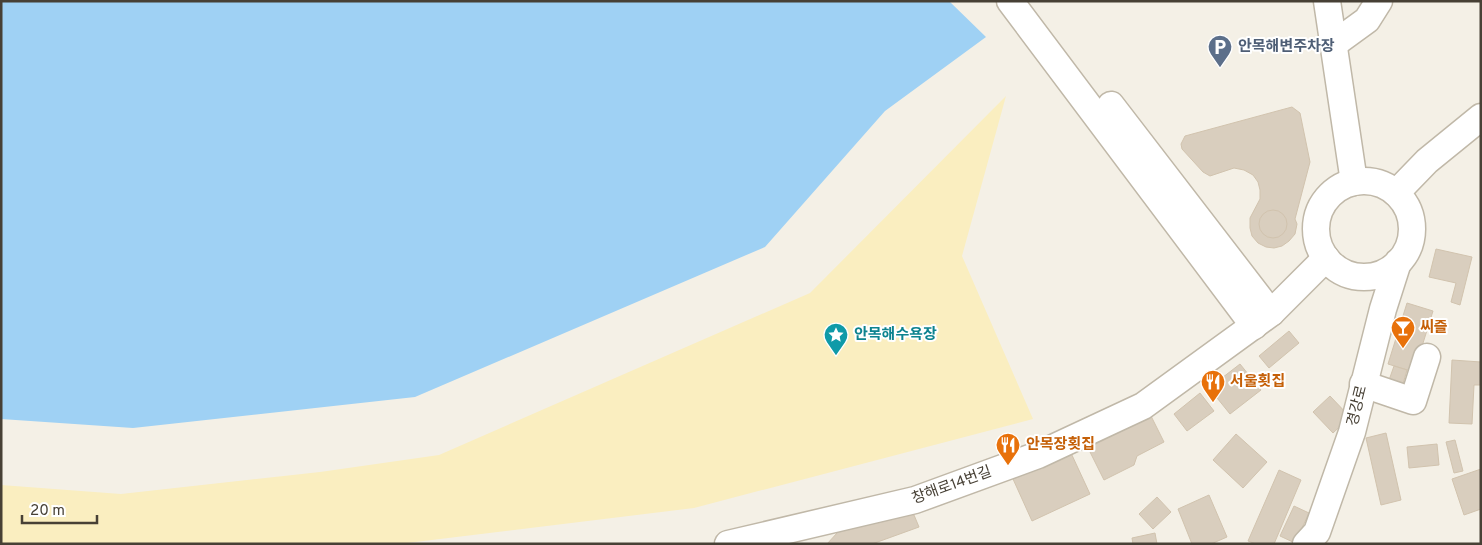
<svg xmlns="http://www.w3.org/2000/svg" width="1482" height="545" viewBox="0 0 1482 545" font-family="Overpass,'Noto Sans KR',sans-serif">
	<rect width="100%" height="100%" fill="#f4f0e6"/>
	<path fill="#faeec0" d="M 1006,96 L 962,256 L 1033,419 L 694,508 L 399,544 L 1,544 L 1,485 L 121,494 L 320,472 L 439,455 L 810,293 Z"/>
	<path fill="#9fd1f4" d="M 1,1 L 949,1 L 986,37 L 885,111 L 765,247 L 415,397 L 133,428 L 1,419 Z"/>
	<g fill="#d9cebe" stroke="#d1c3ae">
		<path d="M 1292,107 L 1300,113 L 1310,162 L 1295,219 L 1297,224 L 1295,234 L 1289,241 L 1282,246 L 1274,248 L 1266,247 L 1258,243 L 1252,236 L 1250,228 L 1250,218 L 1260,199 L 1260,190 L 1258,182 L 1253,175 L 1244,170 L 1234,168 L 1210,176 L 1203,172 L 1182,149 L 1181,144 L 1185,136 Z"/>
		<circle cx="1273" cy="224" r="14"/>
		<path d="M 1436,249 L 1472,257 L 1460,305 L 1451,302 L 1456,283 L 1429,277 Z"/>
		<path d="M 1407,303 L 1433,311 L 1414,372 L 1388,364 Z"/>
		<path d="M 1289,331 L 1299,343 L 1269,368 L 1259,356 Z"/>
		<path d="M 1452,360 L 1481,362 L 1481,385 L 1474,385 L 1472,424 L 1449,423 Z"/>
		<path d="M 1240,364 L 1261,390 L 1230,414 L 1209,388 Z"/>
		<path d="M 1394,366 L 1407,370 L 1402,387 L 1388,383 Z"/>
		<path d="M 1200,393 L 1214,411 L 1187,431 L 1174,414 Z"/>
		<path d="M 1330,396 L 1350,417 L 1333,433 L 1313,412 Z"/>
		<path d="M 1151,416 L 1164,442 L 1137,456 L 1134,465 L 1104,480 L 1088,448 Z"/>
		<path d="M 1386,433 L 1401,500 L 1381,505 L 1366,438 Z"/>
		<path d="M 1236,434 L 1267,462 L 1243,488 L 1213,460 Z"/>
		<path d="M 1455,440 L 1463,471 L 1454,473 L 1446,442 Z"/>
		<path d="M 1437,444 L 1439,465 L 1409,468 L 1407,447 Z"/>
		<path d="M 1071,453 L 1090,494 L 1032,521 L 1013,479 Z"/>
		<path d="M 1481,469 L 1481,509 L 1464,515 L 1452,479 Z"/>
		<path d="M 1279,470 L 1301,480 L 1274,544 L 1256,544 L 1248,541 Z"/>
		<path d="M 1209,495 L 1227,537 L 1211,544 L 1192,544 L 1178,509 Z"/>
		<path d="M 1157,497 L 1171,512 L 1153,529 L 1139,514 Z"/>
		<path d="M 1294,506 L 1309,513 L 1295,543 L 1280,536 Z"/>
		<path d="M 904,511 L 914,515 L 919,527 L 872,544 L 827,544 L 848,521 Z"/>
		<path d="M 1155,533 L 1157,544 L 1133,544 L 1132,538 Z"/>
	</g>
	<g fill="none" stroke-linecap="round" stroke-linejoin="round">
		<defs>
			<g id="minor">
				<path d="M 1010,1 L 1254,326"/>
				<path d="M 1327,1 L 1354,182"/>
				<path d="M 1334,44 L 1367,20 L 1379,1"/>
				<path d="M 1111,105 L 1271,313"/>
				<circle cx="1364" cy="229" r="48"/>
				<path d="M 1396,193 L 1427,161 L 1481,117"/>
				<path d="M 1363,384 L 1413,401 L 1427,357"/>
				<path d="M 728,544 L 915,500 L 1038,455 L 1143,406 L 1271,313 L 1326,258"/>
				<path d="M 1306,544 L 1317,532 L 1352,432 L 1383,309 L 1398,262"/>
			</g>
		</defs>
		<use href="#minor" stroke="#c0b8a8" stroke-width="29"/>
		<use href="#minor" stroke="#fff" stroke-width="26"/>
	</g>
	<defs>
		<symbol id="parking-pin" viewBox="-11 -11 22 30"><path d="M0 17L-7.5 6A9.5 9.5 0 1 1 7.5 6Z" fill="#5c6f8a" stroke="#fff"/><path d="M-3.5-5.5H1a3.5 3.5 0 0 1 0 7H-1V5.5H-3.5ZM-1-3.4V-.6H.8a1.4 1.4 0 0 0 0-2.8Z" fill="#fff"/></symbol>
		<symbol id="bar-pin" viewBox="-11 -11 22 30"><path d="M0 17L-7.5 6A9.5 9.5 0 1 1 7.5 6Z" fill="#e8710a" stroke="#fff"/><path d="M-6-5H6L.8 .8V4.5H3.5V6h-7V4.5H-.8V.8Z" fill="#fff"/></symbol>
		<symbol id="sight-pin" viewBox="-11 -11 22 30"><path d="M0 17L-7.5 6A9.5 9.5 0 1 1 7.5 6Z" fill="#0f9aa8" stroke="#fff"/><path d="M0-6L1.8-2.2L6-1.7L2.9 1.2L3.7 5.4L0 3.3L-3.7 5.4L-2.9 1.2L-6-1.7L-1.8-2.2Z" fill="#fff"/></symbol>
		<symbol id="restaurant-pin" viewBox="-11 -11 22 30"><path d="M0 17L-7.5 6A9.5 9.5 0 1 1 7.5 6Z" fill="#e8710a" stroke="#fff"/><path d="M-5-6h1v4h1v-4h1v4h1v-4h1v5L-1.5 .5V6h-2V.5L-5-1ZM5-6V6H3V1.5H1.5Q1.5-4 5-6Z" fill="#fff"/></symbol>
	</defs>
	<g fill-rule="evenodd">
		<use href="#parking-pin" x="1206" y="33" width="28" height="38"/>
		<use href="#bar-pin" x="1389" y="314" width="28" height="38"/>
		<use href="#sight-pin" x="822" y="321" width="28" height="38"/>
		<use href="#restaurant-pin" x="1199" y="368" width="28" height="38"/>
		<use href="#restaurant-pin" x="994" y="431" width="28" height="38"/>
	</g>
	<g text-anchor="middle" dominant-baseline="central" stroke-width="4" stroke-linejoin="round" paint-order="stroke">
		<g font-size="15" font-weight="bold" fill="#4e5e75" stroke="#fff" text-anchor="start">
			<text x="1238" y="47">안목해변주차장</text>
		</g>
		<g font-size="15" font-weight="bold" fill="#c56008" stroke="#fff" text-anchor="start">
			<text x="1420" y="328">씨즐</text>
			<text x="1230" y="382">서울횟집</text>
			<text x="1026" y="445">안목장횟집</text>
		</g>
		<g font-size="15" font-weight="bold" fill="#0d838f" stroke="#fff" text-anchor="start">
			<text x="854" y="335">안목해수욕장</text>
		</g>
		<g font-size="15" fill="#474035" stroke="#fff">
			<text transform="translate(1358 406) rotate(-76)">경강로</text>
			<text transform="translate(952 486) rotate(-20)">창해로14번길</text>
		</g>
	</g>
	<rect width="1482" height="545" fill="none" stroke="#474035" stroke-width="5"/>
	<path d="M22 515v8h75v-8" fill="none" stroke="#474035" stroke-width="2.5"/>
	<text x="30" y="515" font-size="15" fill="#474035" stroke="#ffffff" stroke-width="4" paint-order="stroke">20 m</text>
</svg>
